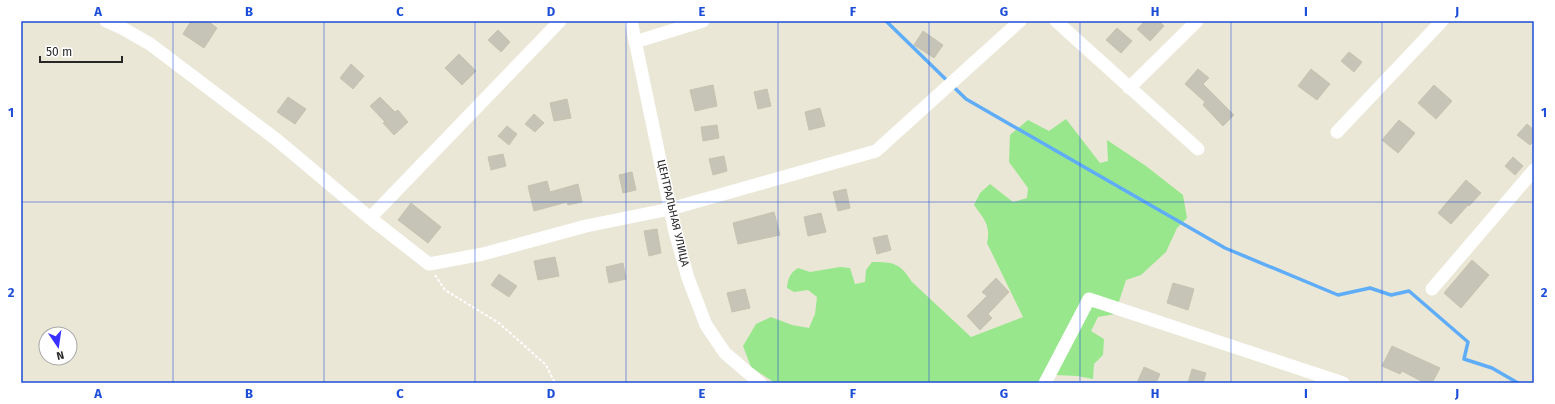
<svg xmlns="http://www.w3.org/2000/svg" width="1555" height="404" viewBox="0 0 1555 404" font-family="'Fira Sans',sans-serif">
	<rect width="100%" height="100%" fill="#ebe7d6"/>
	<path fill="#98e78d" d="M 1066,119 L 1100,163 L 1108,161 L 1107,140 L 1146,166 L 1183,195 L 1187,218 L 1177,228 L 1166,252 L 1141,275 L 1126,280 L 1115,314 L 1098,317 L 1091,331 L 1104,339 L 1103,355 L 1094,364 L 1093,379 L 1077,376 L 1055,375 L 1045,383 L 775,383 L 751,367 L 743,346 L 756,324 L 771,317 L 792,325 L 809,328 L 815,314 L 817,297 L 808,290 L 794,292 L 787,288 C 788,278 790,273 798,268 L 810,272 L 840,267 L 850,268 L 855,284 L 865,282 L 866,270 L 872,262 C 894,262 900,263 912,282 L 971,337 L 1023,317 L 987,243 C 991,225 984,219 974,205 L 980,193 L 990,184 L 1013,202 L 1027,198 L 1028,188 L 1009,162 L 1010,135 L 1028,120 L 1049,131 Z"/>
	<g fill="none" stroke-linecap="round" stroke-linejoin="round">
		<path stroke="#5fadf8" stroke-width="3.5" d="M 886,21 L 966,99 L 1225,248 L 1338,295 L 1370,288 L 1391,295 L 1409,291 L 1468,342 L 1464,359 L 1492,368 L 1518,383"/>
	</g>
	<g fill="#c6c3b7" stroke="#c6c3b0">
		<path d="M 191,21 L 208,21 L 217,28 L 204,48 L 183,34 Z"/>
		<path d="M 1145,21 L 1159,21 L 1164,26 L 1150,41 L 1137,29 Z"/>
		<path d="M 1117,28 L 1132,41 L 1121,53 L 1106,40 Z"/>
		<path d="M 498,30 L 510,42 L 501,52 L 488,40 Z"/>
		<path d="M 923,31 L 943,45 L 934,58 L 914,45 Z"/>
		<path d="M 1349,52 L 1362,62 L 1354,72 L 1341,61 Z"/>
		<path d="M 459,54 L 476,71 L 462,85 L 445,68 Z"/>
		<path d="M 351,64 L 364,76 L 353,89 L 340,78 Z"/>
		<path d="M 1198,69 L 1209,78 L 1203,84 L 1234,115 L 1223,126 L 1203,105 L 1205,102 L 1185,84 Z"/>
		<path d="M 1311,69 L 1330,84 L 1317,100 L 1298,86 Z"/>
		<path d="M 713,85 L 717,106 L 695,111 L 690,90 Z"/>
		<path d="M 1434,85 L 1452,101 L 1436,119 L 1418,103 Z"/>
		<path d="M 767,89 L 771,106 L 758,109 L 754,92 Z"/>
		<path d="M 288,97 L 306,109 L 295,124 L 277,112 Z"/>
		<path d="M 380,97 L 395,112 L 398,110 L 408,122 L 394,135 L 383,123 L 385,122 L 370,106 Z"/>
		<path d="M 567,99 L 571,118 L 554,121 L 550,103 Z"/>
		<path d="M 820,108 L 825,126 L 809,130 L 805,112 Z"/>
		<path d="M 534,114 L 544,123 L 535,132 L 525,124 Z"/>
		<path d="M 1399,120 L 1415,133 L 1398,153 L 1382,140 Z"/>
		<path d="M 1527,124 L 1534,130 L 1534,141 L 1530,145 L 1517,135 Z"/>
		<path d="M 717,125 L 719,138 L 703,141 L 701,127 Z"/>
		<path d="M 507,126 L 517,134 L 509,145 L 498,136 Z"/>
		<path d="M 503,154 L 506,166 L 491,170 L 488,157 Z"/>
		<path d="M 724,156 L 727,171 L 713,175 L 709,159 Z"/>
		<path d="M 1513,157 L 1523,166 L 1515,175 L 1505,166 Z"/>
		<path d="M 632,172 L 636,190 L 623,193 L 619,175 Z"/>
		<path d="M 1466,180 L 1481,193 L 1469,206 L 1468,205 L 1451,224 L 1438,213 Z"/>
		<path d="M 547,181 L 550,192 L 578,184 L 582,202 L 568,205 L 567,202 L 534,211 L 528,186 Z"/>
		<path d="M 846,189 L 850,208 L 838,211 L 833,192 Z"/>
		<path d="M 411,203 L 441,227 L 428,243 L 398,220 Z"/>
		<path d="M 774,212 L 780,235 L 738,244 L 733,223 Z"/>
		<path d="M 821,213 L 826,232 L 808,236 L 804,217 Z"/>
		<path d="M 657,229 L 661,253 L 649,256 L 644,231 Z"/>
		<path d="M 887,235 L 891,250 L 877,254 L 873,238 Z"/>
		<path d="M 555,257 L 559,276 L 538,280 L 534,261 Z"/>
		<path d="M 1472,260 L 1489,275 L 1461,308 L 1444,293 Z"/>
		<path d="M 623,263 L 626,279 L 609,283 L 606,267 Z"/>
		<path d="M 499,274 L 517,286 L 509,297 L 491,285 Z"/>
		<path d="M 996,278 L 1009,292 L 988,314 L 992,318 L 980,330 L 967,316 L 987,296 L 982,292 Z"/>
		<path d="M 1173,283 L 1194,289 L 1188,310 L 1167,303 Z"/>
		<path d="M 745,289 L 750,308 L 732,312 L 727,293 Z"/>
		<path d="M 1392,346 L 1440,368 L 1432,383 L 1425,383 L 1402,371 L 1400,374 L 1382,366 Z"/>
		<path d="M 1144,367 L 1160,374 L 1156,383 L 1137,383 Z"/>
		<path d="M 1192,369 L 1206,373 L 1203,383 L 1188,383 Z"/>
	</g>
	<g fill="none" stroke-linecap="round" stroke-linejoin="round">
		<path stroke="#fff" stroke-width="2" stroke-dasharray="3 2" stroke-linecap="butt" d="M 435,275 L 445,290 L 499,323 L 546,365 L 555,383"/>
		<g stroke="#fff" stroke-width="13">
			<path d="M 106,21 L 122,28 L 150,44 L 277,140 L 370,218 L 429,264 L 483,254 L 586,226 L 670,209 L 876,151 L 1020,21"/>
			<path d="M 631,21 L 675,232 L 688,278 L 706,325 L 725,353 L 760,383"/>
			<path d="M 1056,21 L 1198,149"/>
			<path d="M 635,42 L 703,21"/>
			<path d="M 1129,88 L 1197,21"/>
			<path d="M 1337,132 L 1442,21"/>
			<path d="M 370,218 L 560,21"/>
			<path d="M 1432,289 L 1534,170"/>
			<path d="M 1045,383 L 1089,299 L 1343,383"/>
		</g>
	</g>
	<path fill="none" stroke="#1d4ed8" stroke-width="1" stroke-opacity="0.55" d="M 173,21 L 173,383M 324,21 L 324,383M 475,21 L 475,383M 626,21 L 626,383M 778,21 L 778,383M 929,21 L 929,383M 1080,21 L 1080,383M 1231,21 L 1231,383M 1382,21 L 1382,383M 21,202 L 1534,202"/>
	<g text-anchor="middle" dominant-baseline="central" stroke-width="3" stroke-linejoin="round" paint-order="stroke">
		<g font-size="11" fill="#272727" stroke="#fff">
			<text transform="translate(673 213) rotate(77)">ЦЕНТРАЛЬНАЯ УЛИЦА</text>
		</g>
	</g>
	<rect width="1555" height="404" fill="none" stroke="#ffffff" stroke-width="44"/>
	<g transform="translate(58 346) rotate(167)"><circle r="19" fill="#ffffff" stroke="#a9a9a9"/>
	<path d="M0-3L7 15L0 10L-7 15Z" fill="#3730ff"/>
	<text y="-6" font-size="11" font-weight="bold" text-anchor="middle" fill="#272727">N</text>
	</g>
	<path d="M40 56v6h82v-6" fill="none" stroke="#272727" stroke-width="2"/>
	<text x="46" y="56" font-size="12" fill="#272727" stroke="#ffffff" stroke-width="3" paint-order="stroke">50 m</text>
	<rect x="22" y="22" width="1511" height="360" fill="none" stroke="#1d4ed8" stroke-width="1.5"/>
	<g font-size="13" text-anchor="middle" font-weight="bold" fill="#1d4ed8">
		<text x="98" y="16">A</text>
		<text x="249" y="16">B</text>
		<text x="400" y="16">C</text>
		<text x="551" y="16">D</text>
		<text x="702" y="16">E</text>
		<text x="853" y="16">F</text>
		<text x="1004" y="16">G</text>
		<text x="1155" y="16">H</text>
		<text x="1306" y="16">I</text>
		<text x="1457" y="16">J</text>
		<text x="11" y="117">1</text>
		<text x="1544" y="117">1</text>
		<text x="11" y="297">2</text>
		<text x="1544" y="297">2</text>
		<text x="98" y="398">A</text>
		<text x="249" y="398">B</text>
		<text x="400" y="398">C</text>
		<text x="551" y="398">D</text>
		<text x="702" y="398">E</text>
		<text x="853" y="398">F</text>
		<text x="1004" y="398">G</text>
		<text x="1155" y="398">H</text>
		<text x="1306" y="398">I</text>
		<text x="1457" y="398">J</text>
	</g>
</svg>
